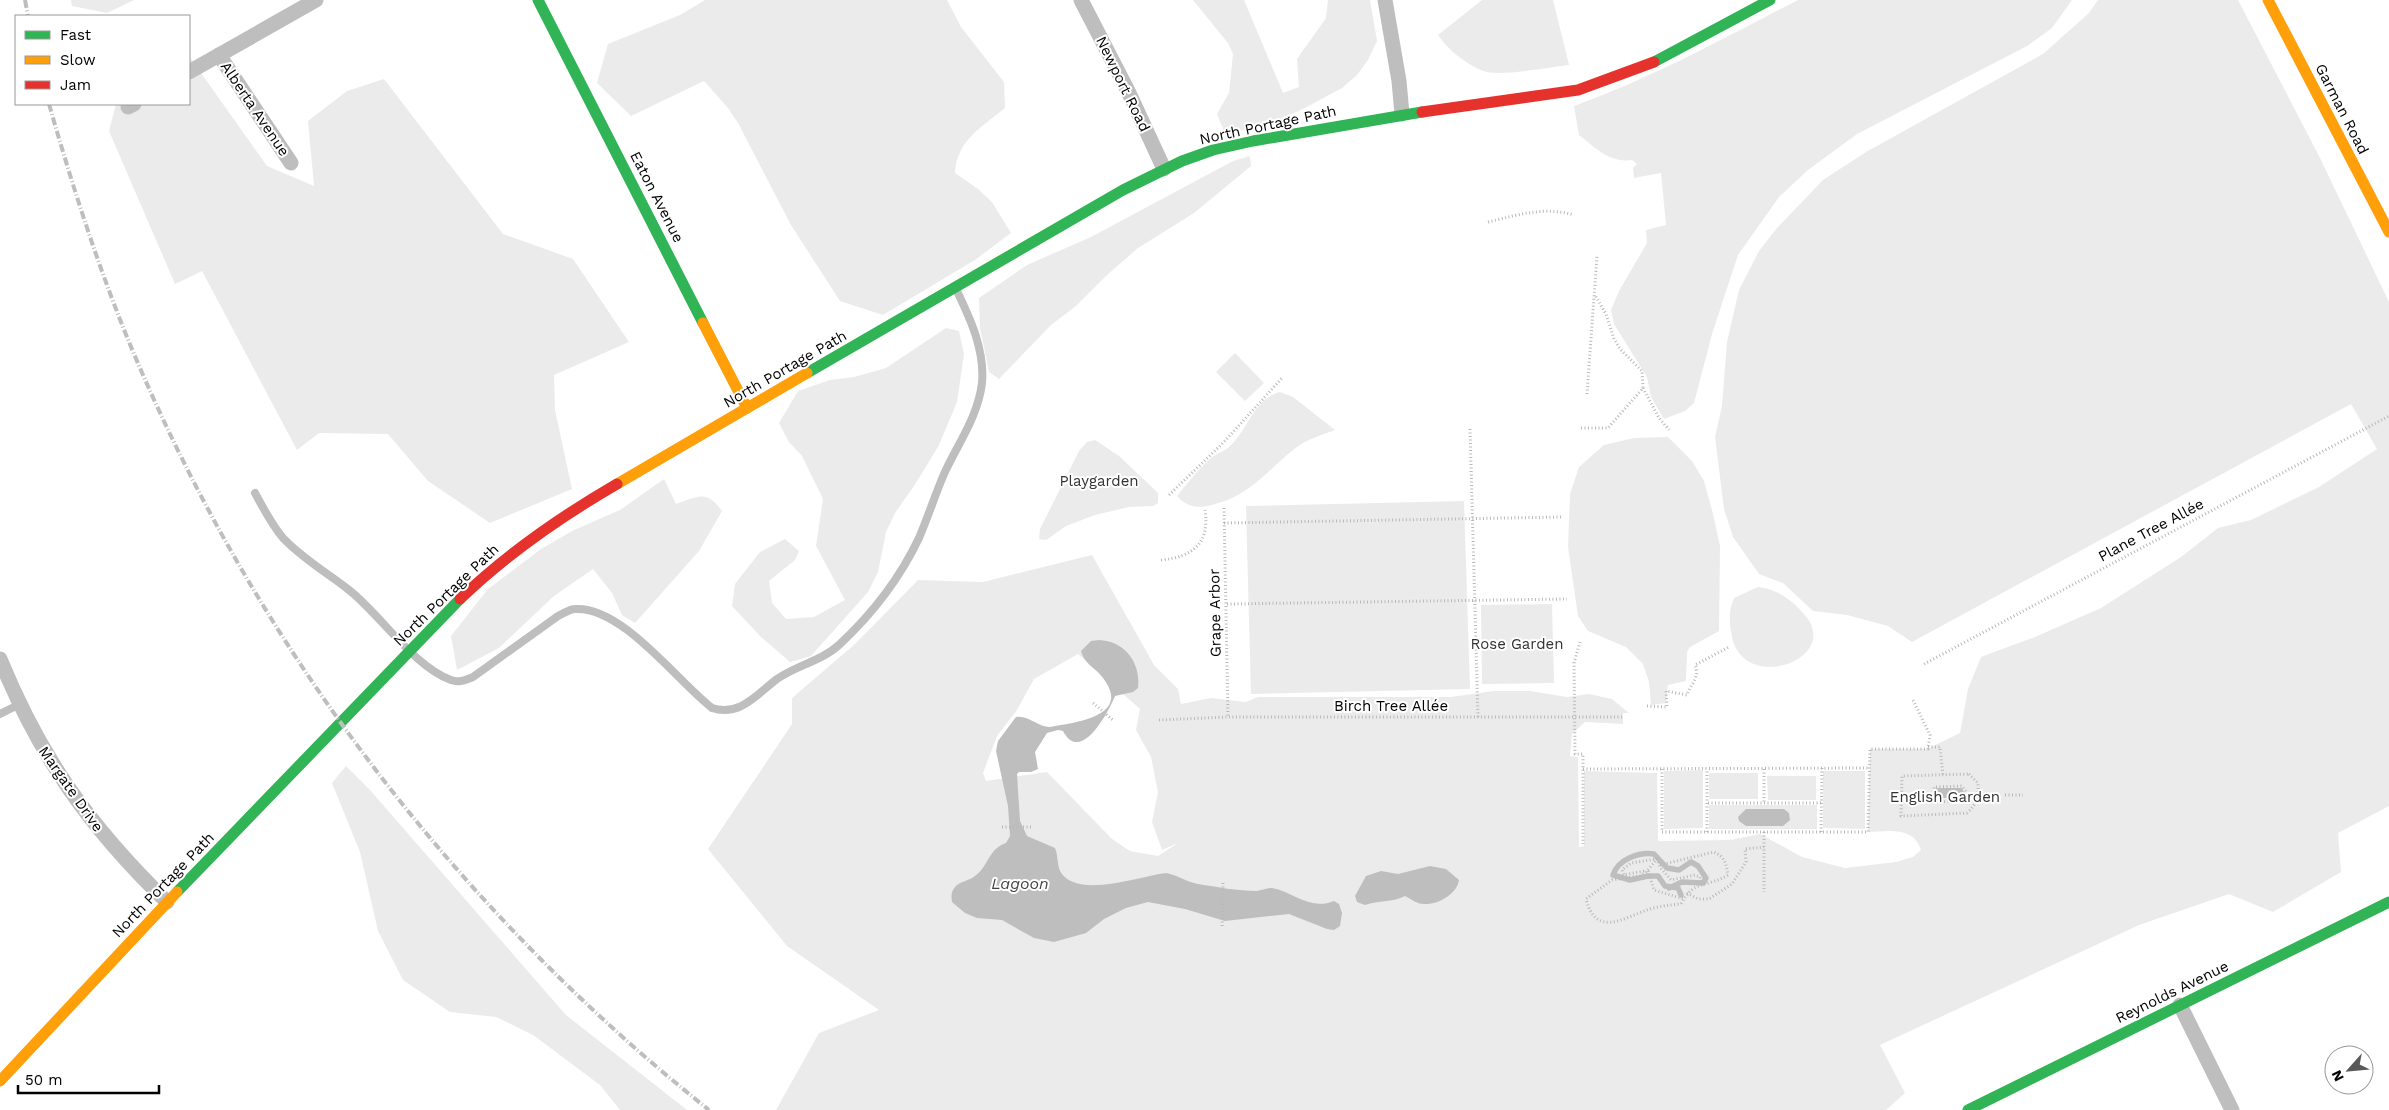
<svg xmlns="http://www.w3.org/2000/svg" width="2389" height="1110" viewBox="0 0 2389 1110" font-family="'Work Sans',sans-serif">
	<rect width="100%" height="100%" fill="#fff"/>
	<g fill="#ebebeb" fill-rule="evenodd">
		<path d="M 71,0 L 134,0 L 107,13 L 72,6 Z"/>
		<path d="M 705,0 L 947,0 L 961,27 L 1004,82 L 1005,108 C 981,128 957,140 955,173 L 978,189 L 992,202 L 1011,233 L 975,260 L 883,315 L 840,301 L 791,225 L 738,123 L 728,108 L 704,81 L 631,116 L 597,83 L 608,44 L 680,15 Z"/>
		<path d="M 1193,0 L 1244,0 L 1283,93 L 1299,87 L 1297,59 L 1326,18 L 1328,0 L 1370,0 L 1377,41 L 1368,60 L 1357,75 L 1342,88 L 1299,111 L 1249,130 L 1224,131 L 1217,114 L 1229,93 L 1233,54 L 1228,43 Z"/>
		<path d="M 1482,0 L 1553,0 L 1569,65 C 1551,67 1499,77 1483,71 C 1466,64 1448,50 1438,35 Z"/>
		<path d="M 1798,0 L 2072,0 L 2052,28 L 2027,46 L 1857,134 L 1808,170 L 1779,197 L 1738,255 L 1712,334 L 1694,403 L 1685,411 L 1664,419 L 1651,397 L 1647,377 L 1614,324 L 1611,310 L 1619,291 L 1647,243 L 1646,230 L 1666,225 L 1661,173 L 1634,178 L 1633,168 L 1637,164 L 1632,160 C 1609,163 1596,148 1579,135 L 1574,106 C 1652,78 1724,38 1798,0 Z"/>
		<path d="M 2098,0 L 2238,0 L 2320,158 L 2389,302 L 2389,806 L 2338,833 L 2341,872 L 2273,912 L 2229,894 L 2139,925 L 1880,1045 L 1905,1093 L 1886,1110 L 776,1110 L 819,1033 L 879,1010 L 787,946 L 708,849 L 792,724 L 792,698 L 855,644 L 918,580 L 983,582 L 1092,555 L 1154,665 L 1178,689 L 1181,704 L 1211,698 L 1246,702 L 1258,697 L 1451,697 L 1494,691 L 1530,691 L 1567,697 L 1589,694 L 1612,699 L 1629,713 L 1623,713 L 1623,724 L 1585,722 L 1572,734 L 1570,756 L 1578,757 L 1579,847 L 1584,846 L 1584,771 L 1657,773 L 1658,841 L 1730,840 L 1760,834 L 1802,857 L 1845,868 L 1896,862 L 1913,857 L 1921,850 C 1914,826 1888,831 1868,832 L 1870,749 L 1927,749 L 1960,733 L 1968,689 L 1981,657 L 2035,637 L 2101,608 L 2181,557 L 2218,528 L 2251,520 L 2319,487 L 2377,449 L 2351,404 L 1912,642 L 1888,626 L 1847,615 L 1813,611 L 1783,583 L 1759,574 L 1733,537 L 1724,509 L 1715,437 L 1722,406 L 1727,342 L 1739,290 L 1759,251 L 1777,228 L 1823,180 L 1866,152 L 2043,54 L 2089,13 ZM 1078,654 L 1140,709 L 1136,730 L 1151,757 L 1158,792 L 1152,822 L 1162,850 L 1178,843 L 1158,856 L 1130,851 L 1112,839 L 1047,772 L 986,781 L 983,773 L 997,736 L 1017,710 L 1034,679 Z"/>
		<path d="M 189,56 L 267,166 L 314,186 L 308,121 L 347,91 L 384,79 L 503,234 L 573,259 L 629,342 L 554,375 L 555,410 L 572,489 L 490,523 L 428,481 L 388,434 L 319,433 L 297,450 L 202,271 L 175,284 L 109,131 L 116,104 L 189,104 Z"/>
		<path d="M 1250,156 L 1251,166 L 1194,213 L 1138,248 L 1107,275 L 1076,306 L 1051,325 L 999,379 L 989,372 L 980,328 L 979,298 L 1027,265 L 1091,237 L 1233,161 Z"/>
		<path d="M 946,328 L 959,331 L 964,354 L 957,402 L 939,445 L 916,483 L 895,513 L 886,532 L 878,572 L 868,592 L 811,656 L 790,662 L 761,637 L 732,606 L 735,584 L 760,552 L 785,539 L 799,551 L 795,560 L 769,581 L 772,603 L 786,619 L 814,617 L 845,600 L 816,546 L 823,499 L 802,456 L 789,442 L 779,423 L 798,391 L 830,380 L 854,377 L 886,368 Z"/>
		<path d="M 1235,353 L 1264,383 L 1245,401 L 1216,372 Z"/>
		<path d="M 1280,392 L 1293,397 L 1335,430 C 1321,435 1305,440 1293,450 C 1267,471 1249,496 1215,504 C 1199,509 1188,508 1177,496 C 1188,483 1198,469 1211,458 C 1217,453 1226,451 1231,445 C 1248,429 1254,399 1280,392 Z"/>
		<path d="M 1668,437 L 1692,461 L 1704,481 L 1712,510 L 1720,546 L 1719,631 L 1690,647 L 1687,652 L 1686,681 L 1668,685 L 1666,703 L 1651,705 L 1649,682 L 1643,664 L 1626,647 L 1588,631 L 1578,616 L 1568,547 L 1570,494 L 1579,467 L 1604,445 L 1634,438 Z"/>
		<path d="M 1095,440 L 1119,456 L 1158,493 L 1158,503 L 1153,506 L 1129,507 L 1095,515 L 1066,526 L 1046,540 L 1039,539 L 1040,529 L 1079,451 L 1087,442 Z"/>
		<path d="M 664,479 L 676,504 C 698,497 706,489 722,511 L 699,551 L 635,623 L 622,615 L 612,593 L 593,569 L 554,596 L 499,648 L 457,670 L 451,636 L 488,589 L 541,549 L 574,530 L 620,510 Z"/>
		<path d="M 1464,501 L 1470,689 L 1251,694 L 1246,506 Z"/>
		<path d="M 1758,587 C 1775,588 1792,600 1803,613 C 1847,659 1738,698 1731,631 C 1729,619 1729,610 1734,598 Z"/>
		<path d="M 1552,604 L 1554,683 L 1482,684 L 1481,605 Z"/>
		<path d="M 346,766 L 370,790 L 566,1015 L 687,1110 L 620,1110 L 600,1085 L 533,1035 L 496,1017 L 450,1012 L 403,980 L 378,931 L 360,852 L 332,783 Z"/>
		<path d="M 1703,770 L 1703,828 L 1664,829 L 1664,771 Z"/>
		<path d="M 1823,771 L 1865,771 L 1865,829 L 1823,828 Z"/>
		<rect x="1709" y="773" width="49" height="26"/>
		<path d="M 1767,776 L 1816,776 L 1816,800 L 1768,800 Z"/>
		<rect x="1709" y="805" width="108" height="24"/>
	</g>
	<g fill="#bebebe">
		<path d="M 1099,640 C 1125,641 1141,663 1138,688 L 1133,692 L 1115,696 C 1109,711 1081,765 1063,731 L 1058,730 L 1047,733 L 1035,752 L 1038,769 L 1031,772 L 1019,772 L 1017,774 L 1020,821 L 1027,836 L 1055,848 C 1058,855 1057,864 1060,871 C 1076,900 1140,876 1166,873 C 1177,875 1187,882 1198,884 C 1217,887 1238,891 1257,891 C 1262,890 1267,888 1272,888 C 1294,892 1310,911 1334,901 L 1339,904 L 1342,913 L 1340,926 L 1334,930 L 1327,929 L 1289,914 L 1225,921 L 1185,909 L 1148,902 L 1126,908 L 1104,919 L 1086,933 L 1054,942 L 1034,938 L 1002,920 L 977,918 L 965,913 L 952,902 C 951,896 951,892 955,887 C 960,881 969,881 975,876 C 989,866 988,849 1006,843 L 1010,836 L 1008,806 L 996,751 L 998,741 L 1016,717 C 1028,715 1038,727 1050,727 C 1073,723 1133,717 1103,678 C 1095,667 1085,665 1081,651 L 1091,641 Z"/>
		<path d="M 1936,788 L 1962,788 L 1965,795 L 1962,798 L 1937,798 Z"/>
		<path d="M 1746,809 L 1784,809 L 1789,813 L 1790,820 L 1783,826 L 1746,826 L 1739,821 L 1738,817 Z"/>
		<path d="M 1430,866 L 1446,869 L 1459,880 C 1457,894 1438,905 1424,904 C 1417,904 1411,899 1405,896 C 1391,903 1379,900 1365,905 L 1357,902 L 1355,896 L 1366,876 L 1381,871 L 1398,874 Z"/>
	</g>
	<g fill="none" stroke-linecap="round" stroke-linejoin="round">
		<path stroke="#bebebe" stroke-width="5.5" d="M 1669,888 L 1682,882 L 1703,883 L 1706,878 L 1698,866 L 1691,862 L 1679,870 L 1667,868 L 1654,854 C 1639,852 1618,859 1613,875 L 1630,880 L 1648,876 L 1658,876 L 1665,886 L 1678,888 L 1681,895"/>
		<g stroke="#b9b9b9" stroke-width="3" stroke-dasharray="1 2.5" stroke-linecap="butt">
			<path d="M 1488,222 C 1518,215 1544,206 1574,215"/>
			<path d="M 1643,388 L 1659,418 L 1669,430"/>
			<path d="M 1587,394 L 1597,256"/>
			<path d="M 1581,428 L 1608,428 L 1643,388 L 1642,371 L 1620,349 L 1614,339 L 1606,314 L 1595,295"/>
			<path d="M 1470,429 L 1478,718"/>
			<path d="M 1169,495 L 1224,442 L 1282,378"/>
			<path d="M 1224,508 L 1228,717"/>
			<path d="M 1224,523 L 1563,517"/>
			<path d="M 1161,560 C 1193,557 1210,543 1205,510"/>
			<path d="M 1227,604 L 1567,599"/>
			<path d="M 1580,642 L 1574,663 L 1575,754 L 1583,754 L 1583,844"/>
			<path d="M 1924,664 L 2389,416"/>
			<path d="M 1093,703 L 1114,721"/>
			<path d="M 1647,706 L 1667,707 L 1666,691 L 1687,695 C 1691,684 1700,677 1695,665 L 1729,647"/>
			<path d="M 1159,720 L 1228,717 L 1623,717"/>
			<path d="M 1928,747 L 1940,747 L 1943,775"/>
			<path d="M 1583,769 L 1869,768"/>
			<path d="M 1662,769 L 1662,832 L 1868,832 L 1870,749 L 1928,749 L 1930,735 L 1912,698"/>
			<path d="M 1764,769 L 1764,803"/>
			<path d="M 1969,774 L 1978,783 C 1979,796 1977,804 1967,813 L 1901,816 L 1902,776 Z"/>
			<path d="M 1968,794 L 1962,786 L 1934,787 L 1934,802 L 1962,801 L 1968,794 L 1979,793"/>
			<path d="M 2005,795 L 2023,795"/>
			<path d="M 1708,803 L 1821,803"/>
			<path d="M 1002,827 L 1031,827"/>
			<path d="M 1707,832 L 1707,769"/>
			<path d="M 1764,832 L 1764,892"/>
			<path d="M 1821,832 L 1822,768"/>
			<path d="M 1660,865 L 1714,852 C 1725,857 1726,864 1728,875 C 1707,888 1694,879 1681,904 C 1670,905 1660,906 1650,909 C 1625,917 1596,939 1586,899 L 1612,880 L 1640,876 L 1647,871 L 1657,859 L 1660,867 L 1671,880 L 1695,875 L 1700,877 L 1700,881"/>
			<path d="M 1644,871 L 1624,875 L 1622,870 L 1631,863 L 1656,859"/>
			<path d="M 1648,871 L 1654,890 L 1684,899"/>
			<path d="M 1687,893 L 1698,899 L 1709,899 L 1732,884 L 1746,862 L 1745,849 L 1764,847"/>
			<path d="M 1222,926 L 1223,881"/>
		</g>
		<g stroke="#bebebe" stroke-width="8">
			<path d="M 255,493 C 263,508 272,525 283,538 C 303,559 326,572 349,590 C 380,614 413,666 451,680 C 459,683 465,680 473,677 L 558,616 C 563,614 569,609 575,609 C 622,606 677,681 712,708 C 740,717 757,694 777,679 C 797,665 822,661 840,644 C 872,614 900,578 919,538 C 928,517 935,495 944,474 C 957,445 978,417 982,383 C 985,350 970,318 956,289"/>
			<path d="M 0,714 L 18,705"/>
		</g>
		<g stroke="#bebebe" stroke-width="15">
			<path d="M 1081,0 L 1128,91 L 1164,169"/>
			<path d="M 1385,0 L 1399,81 L 1402,114"/>
			<path d="M 219,55 L 291,163"/>
			<path d="M 189,72 L 316,0"/>
			<path d="M 128,107 L 134,104"/>
			<path d="M 0,659 C 41,759 90,827 167,902"/>
			<path d="M 2180,1005 L 2232,1110"/>
		</g>
		<g stroke="#30b455" stroke-width="11">
			<path d="M 538,0 L 703,323"/>
			<path d="M 1654,62 L 1770,0"/>
			<path d="M 807,373 L 1123,190 L 1182,161 L 1213,150 L 1253,141 L 1422,112"/>
			<path d="M 177,892 L 460,599"/>
			<path d="M 1968,1110 L 2389,902"/>
		</g>
		<g stroke="#ff9f0a" stroke-width="11">
			<path d="M 2268,0 L 2389,232"/>
			<path d="M 703,323 L 747,408"/>
			<path d="M 617,484 L 807,373"/>
			<path d="M 0,1081 L 177,892"/>
		</g>
		<g stroke="#e5322d" stroke-width="11">
			<path d="M 1422,112 L 1578,90 L 1654,62"/>
			<path d="M 460,599 C 508,553 560,517 617,484"/>
		</g>
		<g stroke="#bebebe" stroke-width="4" stroke-dasharray="8 2.5 1 2.5" stroke-linecap="butt">
			<path d="M 25,0 L 28,16"/>
			<path d="M 49,104 C 73,188 100,273 134,354 C 259,650 458,910 709,1110"/>
		</g>
	</g>
	<g text-anchor="middle" dominant-baseline="central" stroke-width="4" stroke-linejoin="round" paint-order="stroke">
		<g font-size="15" fill="#000" stroke="#fff">
			<text transform="translate(1123 84) rotate(64)">Newport Road</text>
			<text transform="translate(255 109) rotate(56)">Alberta Avenue</text>
			<text transform="translate(2342 109) rotate(63)">Garman Road</text>
			<text transform="translate(1268 125) rotate(-12)">North Portage Path</text>
			<text transform="translate(657 197) rotate(63)">Eaton Avenue</text>
			<text transform="translate(785 369) rotate(-30)">North Portage Path</text>
			<text transform="translate(2151 530) rotate(-28)">Plane Tree Allée</text>
			<text transform="translate(446 595) rotate(-44)">North Portage Path</text>
			<text transform="translate(1215 613) rotate(-91)">Grape Arbor</text>
			<text x="1391" y="706">Birch Tree Allée</text>
			<text transform="translate(71 789) rotate(55)">Margate Drive</text>
			<text transform="translate(163 885) rotate(-46)">North Portage Path</text>
			<text transform="translate(2172 992) rotate(-26)">Reynolds Avenue</text>
		</g>
		<g font-size="15" fill="#323232" stroke="#fff">
			<text x="1099" y="481">Playgarden</text>
			<text x="1517" y="644">Rose Garden</text>
			<text x="1945" y="797">English Garden</text>
		</g>
		<g font-size="16" font-style="italic" fill="#434343" stroke="#fff">
			<text x="1020" y="883">Lagoon</text>
		</g>
	</g>
	<rect x="15" y="15" width="175" height="90" fill="#ffffff" stroke="#999999"/>
	<rect x="25" y="31" width="25" height="8" fill="#30b455" stroke="#999999"/>
	<text x="60" y="40" font-size="15" fill="#000000">Fast</text>
	<rect x="25" y="56" width="25" height="8" fill="#ff9f0a" stroke="#999999"/>
	<text x="60" y="65" font-size="15" fill="#000000">Slow</text>
	<rect x="25" y="81" width="25" height="8" fill="#e5322d" stroke="#999999"/>
	<text x="60" y="90" font-size="15" fill="#000000">Jam</text>
	<g transform="translate(2349 1070) rotate(243)"><circle r="24" fill="#ffffff" stroke="#999999"/>
	<path d="M0-4L9 19L0 12L-9 19Z" fill="#595959"/>
	<text y="-8" font-size="14" font-weight="bold" text-anchor="middle" fill="#000000">N</text>
	</g>
	<path d="M18 1085v8h141v-8" fill="none" stroke="#000000" stroke-width="2.5"/>
	<text x="25" y="1085" font-size="15" fill="#000000" stroke="#ffffff" stroke-width="4" paint-order="stroke">50 m</text>
</svg>
